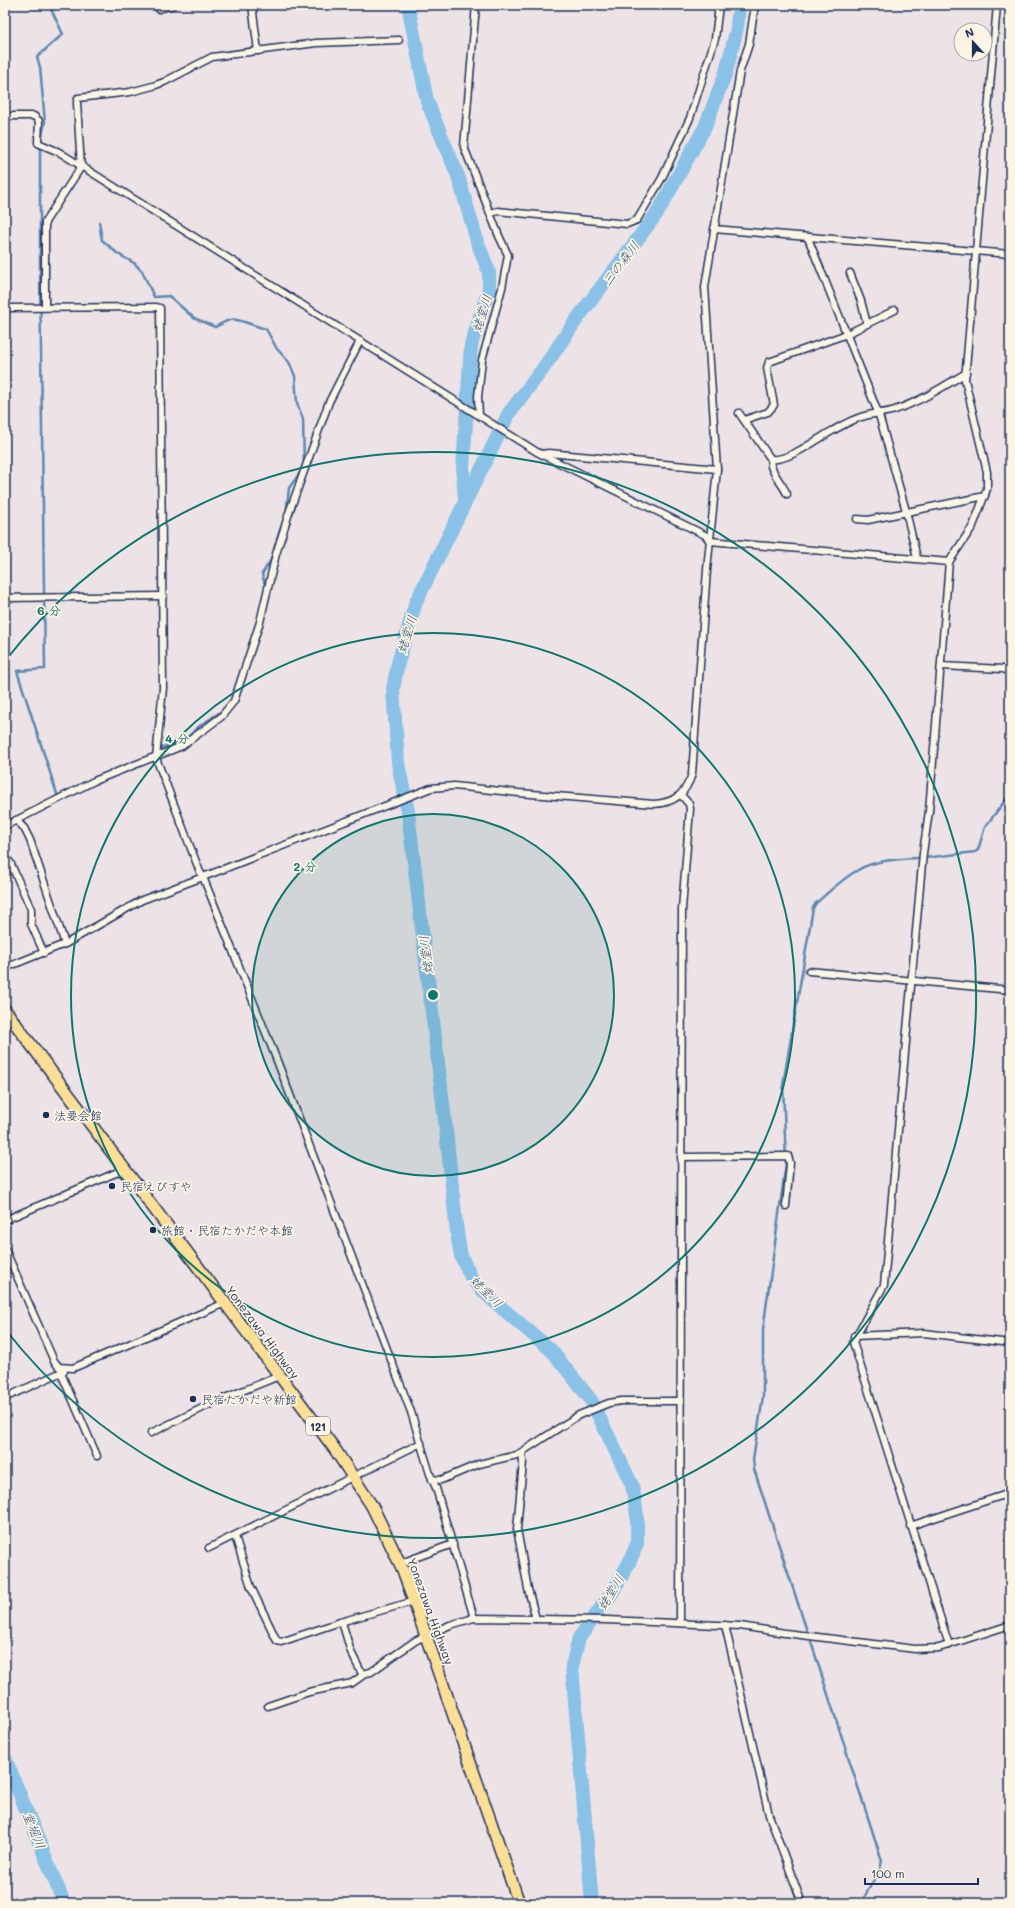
<svg xmlns="http://www.w3.org/2000/svg" width="1015" height="1908" viewBox="0 0 1015 1908" font-family="Mali,'Klee One',sans-serif">
	<rect width="100%" height="100%" fill="#ede3e6"/>
	<filter id="ink" filterUnits="userSpaceOnUse"><feTurbulence type="fractalNoise" baseFrequency=".025" numOctaves="2"/><feDisplacementMap in="SourceGraphic" scale="8" xChannelSelector="R" yChannelSelector="G"/><feConvolveMatrix kernelMatrix="1 2 1 2 8 2 1 2 1" color-interpolation-filters="sRGB"/></filter>
	<g filter="url(#ink)">
		<g fill="none" stroke-linecap="round" stroke-linejoin="round">
			<g stroke="#5d87b0" stroke-width="2.5">
				<path d="M 41,140 L 45,122 L 40,67 L 37,57 L 63,34 L 49,5"/>
				<path d="M 40,145 L 40,269 L 45,669 L 17,671 L 58,797"/>
				<path d="M 99,222 L 102,240 L 118,254 L 134,263 L 142,271 L 154,297 L 169,296 L 194,318 L 215,327 C 220,325 225,321 230,320 C 236,317 256,327 266,329 L 277,349 L 289,362 L 295,376 L 297,403 L 303,419 L 304,466"/>
				<path d="M 286,515 L 289,488 L 302,470"/>
				<path d="M 266,589 L 262,574 L 271,560 L 284,519"/>
				<path d="M 157,751 L 163,747 L 183,742 L 197,728 L 223,710"/>
				<path d="M 5,823 L 12,819"/>
				<path d="M 924,858 L 975,852 L 978,850 L 985,827 L 1010,794"/>
				<path d="M 807,1631 L 754,1469 L 753,1459 L 763,1397 L 763,1330 L 786,1163 L 783,1085 L 813,908 L 816,903 C 829,892 843,878 858,870 C 874,860 900,859 919,858"/>
				<path d="M 811,1642 L 882,1861 L 880,1869 L 861,1903"/>
			</g>
			<g stroke="#89c1e7" stroke-width="14">
				<path d="M 408,5 L 427,101 L 458,176 L 478,244 L 489,272 L 489,289 L 471,345 L 463,468 L 465,502"/>
				<path d="M 5,1758 L 64,1903"/>
				<path d="M 592,1903 L 572,1666 L 579,1638 L 612,1593 L 629,1563 L 637,1544 L 637,1515 L 632,1485 L 591,1400 L 551,1350 L 489,1297 L 472,1279 L 461,1256 L 457,1233 L 444,1112 L 408,812 L 398,763 L 393,689 L 398,663 L 416,602 L 509,413 L 542,370 L 577,319 L 658,212 L 705,127 L 726,72 L 737,28 L 739,5"/>
			</g>
			<defs>
				<g id="minor">
					<path d="M 156,5 L 159,9 L 173,5"/>
					<path d="M 252,5 L 258,51"/>
					<path d="M 476,5 L 464,147 L 499,236 L 508,255 L 502,288 L 482,360 L 478,397 L 479,415"/>
					<path d="M 5,116 L 34,116 L 39,121 L 38,143 L 59,152 L 537,452 L 705,535 L 710,541 L 949,562"/>
					<path d="M 490,213 L 498,211 L 627,224 L 637,220 L 662,178 L 690,118 L 715,39 L 719,5"/>
					<path d="M 714,229 L 1010,254"/>
					<path d="M 808,238 L 879,415 L 906,511 L 917,558"/>
					<path d="M 850,273 L 861,301 L 867,324"/>
					<path d="M 45,307 L 45,222 L 81,167 L 77,103 L 78,98 L 130,92 L 153,86 L 164,82 L 212,57 L 316,43 L 399,40"/>
					<path d="M 5,308 L 156,307 L 160,308 L 163,688 L 156,758 L 200,872 L 203,877 L 276,1058 L 411,1412 L 430,1474 L 436,1488 L 474,1618"/>
					<path d="M 739,413 L 768,455 L 771,459 C 788,462 817,439 832,431 C 844,424 855,418 868,415 C 877,413 886,413 895,410 C 921,401 943,387 966,373"/>
					<path d="M 744,420 L 768,412 L 774,405 L 767,368 L 769,362 L 847,334 L 895,310"/>
					<path d="M 541,454 L 549,453 L 717,469"/>
					<path d="M 771,459 C 767,468 783,484 787,494"/>
					<path d="M 857,519 L 868,520 L 985,496"/>
					<path d="M 5,598 L 163,596"/>
					<path d="M 941,666 L 1003,669 L 1010,671"/>
					<path d="M 16,820 L 24,828 L 30,840 L 65,944"/>
					<path d="M 5,826 L 94,781 L 182,746 L 221,717 L 234,701 L 260,622 L 276,554 L 290,510 L 329,402 L 360,341"/>
					<path d="M 10,862 L 31,909 L 31,924 L 44,953"/>
					<path d="M 5,968 L 67,943 L 142,900 L 203,877 L 431,788 L 454,786 L 519,793 L 654,804 C 675,803 686,793 692,774 L 707,570 L 717,469 L 705,287 L 740,71 L 749,44 L 755,5"/>
					<path d="M 809,971 L 1010,990"/>
					<path d="M 681,1157 L 788,1156 L 790,1163 L 786,1206"/>
					<path d="M 5,1220 L 125,1169"/>
					<path d="M 5,1249 L 54,1361 L 59,1367 L 73,1368 L 225,1303"/>
					<path d="M 854,1336 L 924,1333 L 1010,1343"/>
					<path d="M 61,1373 L 97,1456"/>
					<path d="M 9,1396 L 64,1371"/>
					<path d="M 151,1433 L 215,1402 L 279,1376"/>
					<path d="M 522,1452 L 523,1462 L 517,1529 L 528,1589 L 536,1619"/>
					<path d="M 432,1479 L 441,1480 L 479,1464 L 517,1455 L 579,1415 L 609,1403 L 621,1401 L 680,1401"/>
					<path d="M 910,1526 L 1010,1493"/>
					<path d="M 235,1536 L 251,1587 L 277,1641 L 281,1642 L 340,1622 L 415,1601"/>
					<path d="M 209,1548 L 421,1443"/>
					<path d="M 401,1563 L 453,1544"/>
					<path d="M 342,1622 L 351,1652 L 362,1674 L 371,1672 L 415,1641 L 427,1635 L 450,1625 L 474,1618 L 607,1620 L 740,1626 L 785,1633 L 915,1649 L 939,1648 L 1010,1625"/>
					<path d="M 680,1623 L 682,909 L 690,809 L 689,804 L 681,795"/>
					<path d="M 725,1625 L 769,1815 L 802,1903"/>
					<path d="M 949,1645 L 853,1342 L 884,1285 L 923,853 L 929,811 L 949,562 L 973,526 L 987,489 L 987,472 L 965,380 L 997,5"/>
					<path d="M 268,1706 L 309,1692 L 352,1683 L 362,1676 L 362,1674"/>
				</g>
				<path id="trunk" d="M 5,1010 L 334,1448 L 372,1506 L 403,1570 L 519,1903"/>
			</defs>
			<use href="#minor" stroke="#1b2f5e" stroke-width="9"/>
			<use href="#trunk" stroke="#1b2f5e" stroke-width="14"/>
			<use href="#minor" stroke="#fcf5e5" stroke-width="6"/>
			<use href="#trunk" stroke="#fbdf96" stroke-width="11"/>
		</g>
	</g>
	<circle cx="433" cy="995" r="181" fill="#0f766e" fill-opacity=".12"/>
	<g fill="none" stroke="#0f766e" stroke-width="2">
		<circle cx="433" cy="995" r="181"/>
		<circle cx="433" cy="995" r="362"/>
		<path d="M5 661A543 543 0 1 1 5 1329"/>
	</g>
	<g fill="#1b2f5e" stroke="#fcf5e5" stroke-width="1.5">
		<circle cx="46" cy="1115" r="4"/>
		<circle cx="112" cy="1186" r="4"/>
		<circle cx="153" cy="1230" r="4"/>
		<circle cx="193" cy="1399" r="4"/>
	</g>
	<g text-anchor="middle" dominant-baseline="central" stroke-width="3.5" stroke-linejoin="round" paint-order="stroke">
		<rect fill="#fcf5e5" stroke="#5e6a86" stroke-width="1" x="306" y="1417" width="24" height="18" rx="3"/>
		<g font-size="11" font-weight="bold" fill="#1b2f5e">
			<text x="318" y="1426">121</text>
		</g>
		<g font-size="12" fill="#1b2f5e" stroke="#fcf5e5" text-anchor="start">
			<text x="54" y="1115">法要会館</text>
			<text x="120" y="1186">民宿えびすや</text>
			<text x="161" y="1230">旅館・民宿たかだや本館</text>
			<text x="201" y="1399">民宿たかだや新館</text>
		</g>
		<g font-size="12" fill="#1b2f5e" stroke="#fcf5e5">
			<text transform="translate(263 1332) rotate(53)">Yonezawa Highway</text>
			<text transform="translate(431 1611) rotate(70)">Yonezawa Highway</text>
		</g>
		<g font-size="13" font-style="italic" fill="#365480" stroke="#fcf5e5">
			<text transform="translate(620 263) rotate(-53)">三の森川</text>
			<text transform="translate(481 313) rotate(-73)">姥堂川</text>
			<text transform="translate(406 634) rotate(-73)">姥堂川</text>
			<text transform="translate(425 955) rotate(-97)">姥堂川</text>
			<text transform="translate(487 1291) rotate(45)">姥堂川</text>
			<text transform="translate(610 1592) rotate(-59)">姥堂川</text>
			<text transform="translate(35 1830) rotate(68)">堂堀川</text>
		</g>
	</g>
	<circle cx="433" cy="995" r="6" fill="#0f766e" stroke="#fcf5e5" stroke-width="2"/>
	<g font-size="12" text-anchor="middle" font-weight="bold" fill="#0f766e" stroke="#fcf5e5" stroke-width="3.5" stroke-linejoin="round" paint-order="stroke">
		<text x="49" y="615">6 分</text>
		<text x="177" y="743">4 分</text>
		<text x="305" y="871">2 分</text>
	</g>
	<rect width="1015" height="1908" fill="none" stroke="#fcf5e5" stroke-width="20"/>
	<rect x="10" y="10" width="995" height="1888" fill="none" stroke="#1b2f5e" stroke-width="1.5" filter="url(#ink)"/>
	<g transform="translate(973 42) rotate(339)"><circle r="19" fill="#fcf5e5" stroke="#a2a6af"/>
	<path d="M0-3L7 15L0 10L-7 15Z" fill="#1b2f5e"/>
	<text y="-6" font-size="11" font-weight="bold" text-anchor="middle" fill="#1b2f5e">N</text>
	</g>
	<path d="M865 1878v6h113v-6" fill="none" stroke="#1b2f5e" stroke-width="2"/>
	<text x="871" y="1878" font-size="12" fill="#1b2f5e" stroke="#fcf5e5" stroke-width="3" paint-order="stroke">100 m</text>
</svg>
